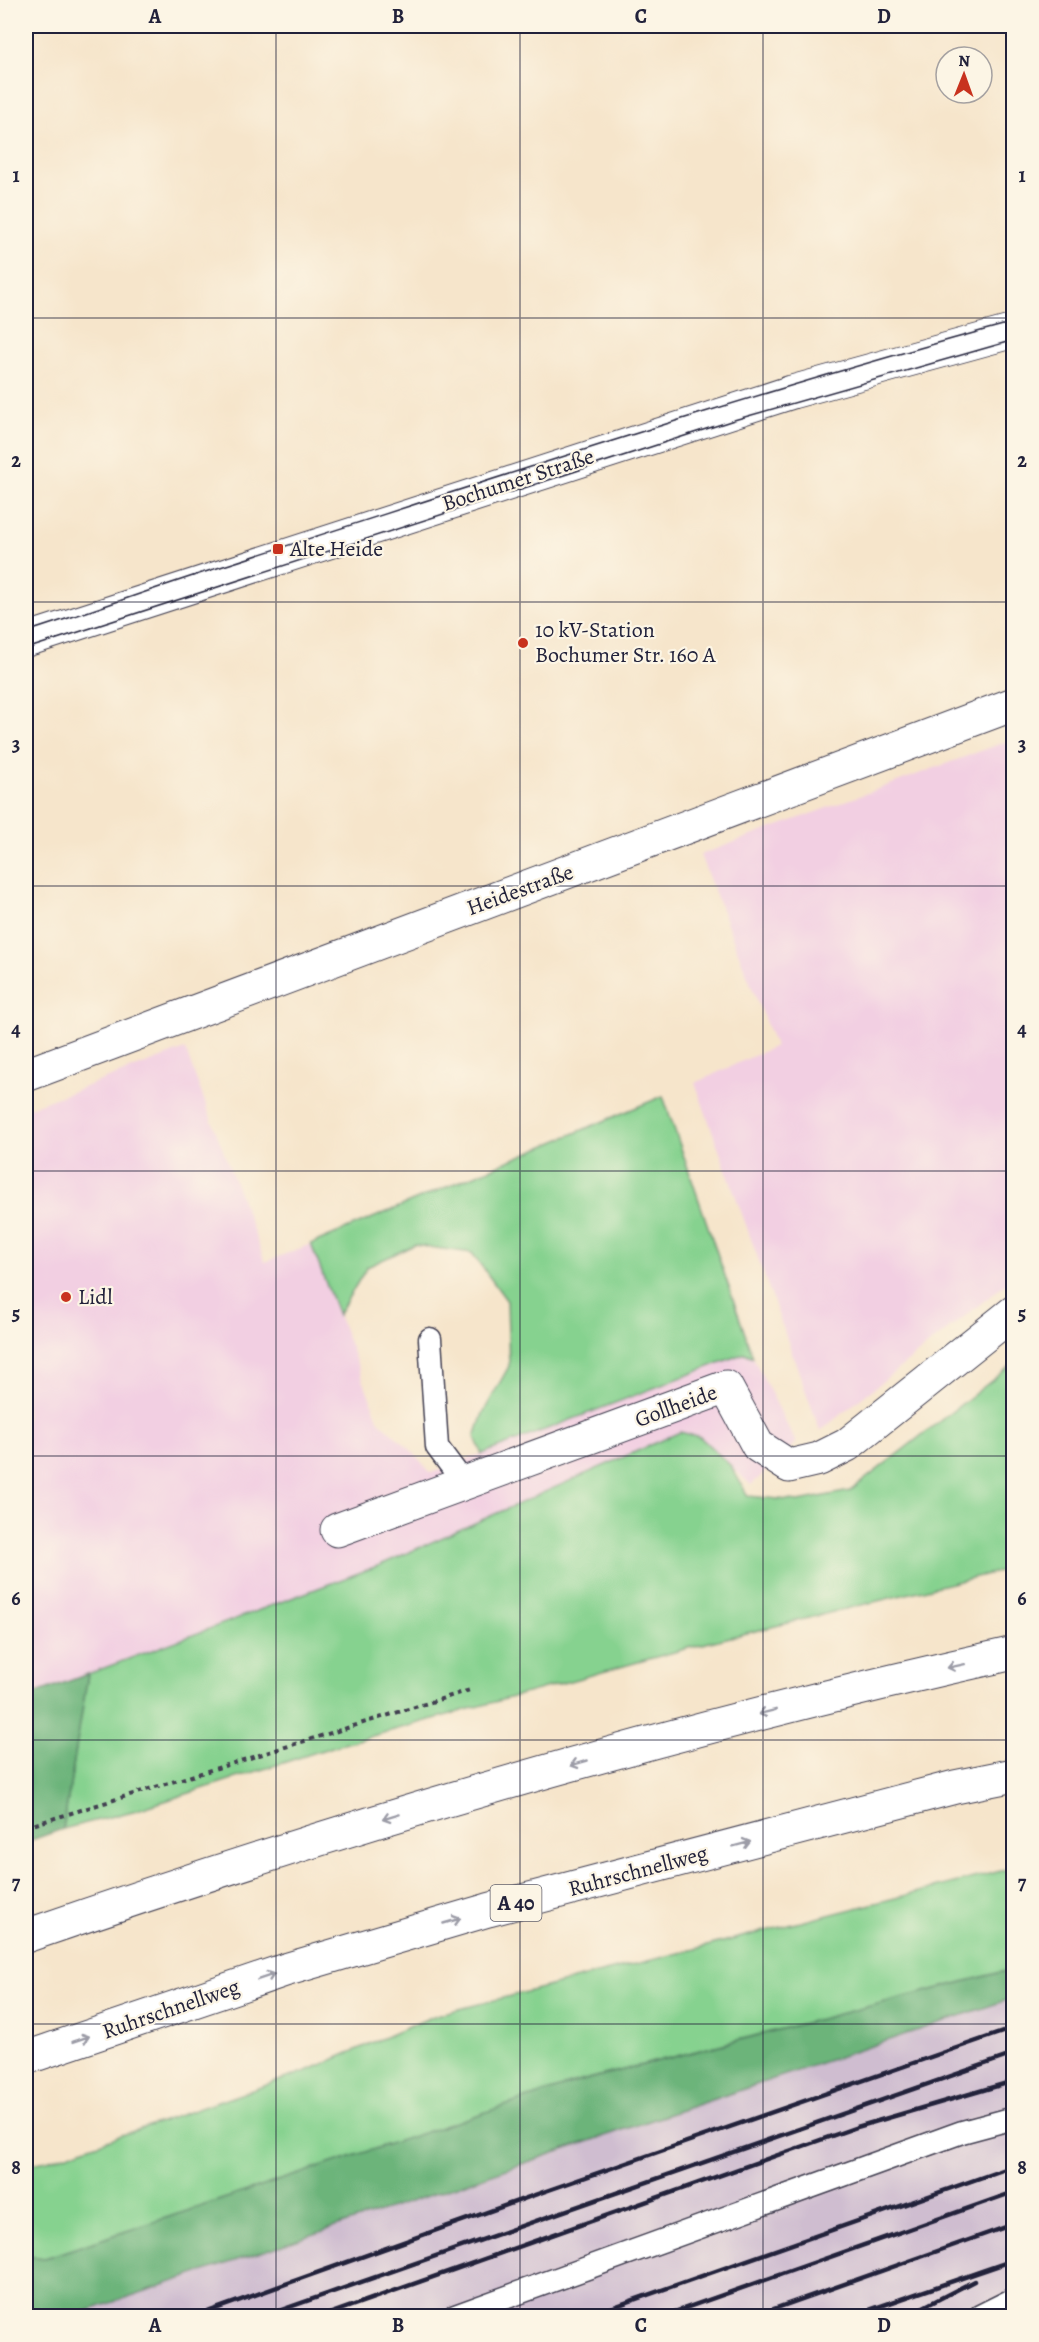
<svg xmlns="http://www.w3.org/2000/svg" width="1039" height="2342" viewBox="0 0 1039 2342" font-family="Alegreya,serif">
	<rect width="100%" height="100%" fill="#fcf5e5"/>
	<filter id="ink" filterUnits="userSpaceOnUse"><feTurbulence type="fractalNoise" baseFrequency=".0167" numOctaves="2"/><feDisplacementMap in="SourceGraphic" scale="12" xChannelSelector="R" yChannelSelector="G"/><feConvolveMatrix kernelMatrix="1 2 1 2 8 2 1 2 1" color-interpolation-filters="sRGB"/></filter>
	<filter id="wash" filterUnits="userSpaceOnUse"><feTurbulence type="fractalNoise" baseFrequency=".008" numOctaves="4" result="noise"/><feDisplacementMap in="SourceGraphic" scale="24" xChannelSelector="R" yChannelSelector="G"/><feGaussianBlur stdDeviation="1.35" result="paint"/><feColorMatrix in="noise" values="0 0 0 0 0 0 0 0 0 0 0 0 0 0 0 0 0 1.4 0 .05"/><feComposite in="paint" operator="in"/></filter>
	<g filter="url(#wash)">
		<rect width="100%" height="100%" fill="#f6e5cb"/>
		<g fill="#f2cfe2">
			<path d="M 1013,739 L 1013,1278 L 820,1431 L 695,1083 L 775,1046 L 700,855 Z"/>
			<path d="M 185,1049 L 265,1262 L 311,1244 L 379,1421 L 411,1450 L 431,1473 L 745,1353 L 753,1357 L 796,1443 L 751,1485 L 700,1437 L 680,1432 L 380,1565 L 39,1693 L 26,1656 L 26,1109 Z"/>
		</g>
		<path fill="#cfbdd0" d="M 1013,1998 L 1013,2316 L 72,2316 Z"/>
		<g fill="#86d28f" stroke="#547a65" stroke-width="1.5">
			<path d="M 663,1096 L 753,1357 L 745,1353 L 482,1454 L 475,1437 L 483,1413 L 509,1366 L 507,1301 L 472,1253 L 414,1245 L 367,1267 L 338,1315 L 311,1244 Z"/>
			<path d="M 1013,1364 L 1013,1568 L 710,1642 L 329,1748 L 137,1810 L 63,1829 L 88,1674 L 380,1565 L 680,1432 L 700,1437 L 731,1466 L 748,1496 L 799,1501 L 850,1491 Z"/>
			<path d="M 1013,1868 L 1013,1969 L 577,2082 L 45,2258 L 26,2256 L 26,2165 L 47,2161 L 307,2071 L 436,2015 Z"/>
		</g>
		<g fill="#6cb47a" stroke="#476b5a" stroke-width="1.5">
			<path d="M 88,1674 L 63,1829 L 26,1842 L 26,1697 Z"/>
			<path d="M 1013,1969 L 1013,1998 L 72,2316 L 26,2316 L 26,2256 L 45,2258 L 577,2082 Z"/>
		</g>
	</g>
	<g filter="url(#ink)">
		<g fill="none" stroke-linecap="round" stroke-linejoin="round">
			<defs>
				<g id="lane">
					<path d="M 430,1339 L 437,1447 L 464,1483"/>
					<path d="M 455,2316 L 962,2132 L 1014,2118"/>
					<path d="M 980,2316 L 1014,2299"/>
				</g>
				<g id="street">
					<path d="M 26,1075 L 1014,704"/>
					<path d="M 337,1530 L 726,1387 L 758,1446 L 789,1466 L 819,1459 L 847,1445 L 1014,1312"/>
				</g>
				<path id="secondary" d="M 26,640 L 792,392 L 1014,331"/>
				<g id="highway">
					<path d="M 26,1936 C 349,1824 679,1727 1014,1653"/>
					<path d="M 26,2058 L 285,1970 L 488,1910 L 955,1787 L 1014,1775"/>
				</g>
			</defs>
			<use href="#lane" stroke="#423f51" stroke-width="25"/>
			<use href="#street" stroke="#423f51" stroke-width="35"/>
			<use href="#secondary" stroke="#423f51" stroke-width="35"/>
			<use href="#highway" stroke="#423f51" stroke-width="35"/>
			<g stroke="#423f51" stroke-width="4" stroke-dasharray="4.5 4.5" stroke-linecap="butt">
				<path d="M 1012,26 L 1014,28"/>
				<path d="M 26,1827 L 470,1690"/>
			</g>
			<use href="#lane" stroke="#fff" stroke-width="22"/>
			<use href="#street" stroke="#fff" stroke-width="33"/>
			<use href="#secondary" stroke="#fff" stroke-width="33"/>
			<use href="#highway" stroke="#fff" stroke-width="33"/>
			<g stroke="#22223b" stroke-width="1.5">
				<path d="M 26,632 C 95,610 163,585 233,563 C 492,480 750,393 1014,322"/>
				<path d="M 26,649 L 734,420 L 1014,340"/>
			</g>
			<g stroke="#22223b" stroke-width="4.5">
				<path d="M 196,2316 L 543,2192 L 1014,2028"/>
				<path d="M 264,2316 L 1014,2054"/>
				<path d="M 323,2316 L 857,2127 L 1014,2081"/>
				<path d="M 588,2316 L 1014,2166"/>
				<path d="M 663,2316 L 1014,2192"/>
				<path d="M 754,2316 L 1014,2224"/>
				<path d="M 852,2316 L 1014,2260"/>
				<path d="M 906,2316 L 974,2281"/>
			</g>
		</g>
		<defs><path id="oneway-shaft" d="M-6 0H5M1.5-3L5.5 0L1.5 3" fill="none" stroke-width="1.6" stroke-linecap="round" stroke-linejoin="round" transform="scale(1.5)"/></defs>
		<g stroke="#9c9ca7">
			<use href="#oneway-shaft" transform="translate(956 1666) rotate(168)"/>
			<use href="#oneway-shaft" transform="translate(767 1712) rotate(166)"/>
			<use href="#oneway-shaft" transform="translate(579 1763) rotate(164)"/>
			<use href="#oneway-shaft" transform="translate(391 1817) rotate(163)"/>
			<use href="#oneway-shaft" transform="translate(742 1844) rotate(-15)"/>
			<use href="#oneway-shaft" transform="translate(452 1921) rotate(-16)"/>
			<use href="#oneway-shaft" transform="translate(266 1977) rotate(-19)"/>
			<use href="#oneway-shaft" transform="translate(81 2039) rotate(-19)"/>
		</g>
	</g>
	<path fill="none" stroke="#22223b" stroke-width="1.5" stroke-opacity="0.55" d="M 276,26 L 276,2316M 520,26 L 520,2316M 763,26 L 763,2316M 26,318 L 1014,318M 26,602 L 1014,602M 26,886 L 1014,886M 26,1171 L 1014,1171M 26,1456 L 1014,1456M 26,1740 L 1014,1740M 26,2024 L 1014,2024"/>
	<g fill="#c8321e" stroke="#fcf5e5" stroke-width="2">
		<rect x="272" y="543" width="12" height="12" rx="3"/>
		<circle cx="523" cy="643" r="6"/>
		<circle cx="66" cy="1297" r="6"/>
	</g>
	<g text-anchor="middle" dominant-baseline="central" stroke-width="4.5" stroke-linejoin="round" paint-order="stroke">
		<rect fill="#fcf5e5" stroke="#63616e" stroke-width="1.5" x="490.5" y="1885" width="51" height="36" rx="4.5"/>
		<g font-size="21" font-weight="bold" fill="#22223b">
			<text x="516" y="1903">A 40</text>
		</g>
		<g font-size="22" fill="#22223b" stroke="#fcf5e5">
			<text transform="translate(518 480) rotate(-18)">Bochumer Straße</text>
			<text transform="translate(520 890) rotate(-20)">Heidestraße</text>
			<text transform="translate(676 1406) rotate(-20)">Gollheide</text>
			<text transform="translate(638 1871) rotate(-15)">Ruhrschnellweg</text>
			<text transform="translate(171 2009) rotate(-19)">Ruhrschnellweg</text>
		</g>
		<g font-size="22" fill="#22223b" stroke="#fcf5e5" text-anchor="start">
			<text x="290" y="549">Alte Heide</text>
			<text x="535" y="630">10 kV-Station<tspan x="535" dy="25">Bochumer Str. 160 A</tspan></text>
			<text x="78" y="1297">Lidl</text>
		</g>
	</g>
	<rect width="1039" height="2342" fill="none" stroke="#fcf5e5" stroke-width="66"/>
	<g transform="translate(964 75) rotate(1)"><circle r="28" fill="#fcf5e5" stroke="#a5a1a1" stroke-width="1.5"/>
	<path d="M0-4.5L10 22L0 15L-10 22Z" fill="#c8321e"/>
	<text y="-9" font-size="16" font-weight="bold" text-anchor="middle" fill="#22223b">N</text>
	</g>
	<rect x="33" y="33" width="973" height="2276" fill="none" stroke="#22223b" stroke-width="2"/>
	<g font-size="20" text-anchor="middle" font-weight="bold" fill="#22223b">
		<text x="155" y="23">A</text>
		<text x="398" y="23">B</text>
		<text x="641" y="23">C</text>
		<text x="884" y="23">D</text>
		<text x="16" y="182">1</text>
		<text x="1022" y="182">1</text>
		<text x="16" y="467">2</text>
		<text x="1022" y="467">2</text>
		<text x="16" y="751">3</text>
		<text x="1022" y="751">3</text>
		<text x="16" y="1036">4</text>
		<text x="1022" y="1036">4</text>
		<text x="16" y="1320">5</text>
		<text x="1022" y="1320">5</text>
		<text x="16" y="1605">6</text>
		<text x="1022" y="1605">6</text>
		<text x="16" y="1889">7</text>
		<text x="1022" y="1889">7</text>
		<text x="16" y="2174">8</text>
		<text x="1022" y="2174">8</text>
		<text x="155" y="2332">A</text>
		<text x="398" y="2332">B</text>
		<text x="641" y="2332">C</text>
		<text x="884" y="2332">D</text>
	</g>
</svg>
